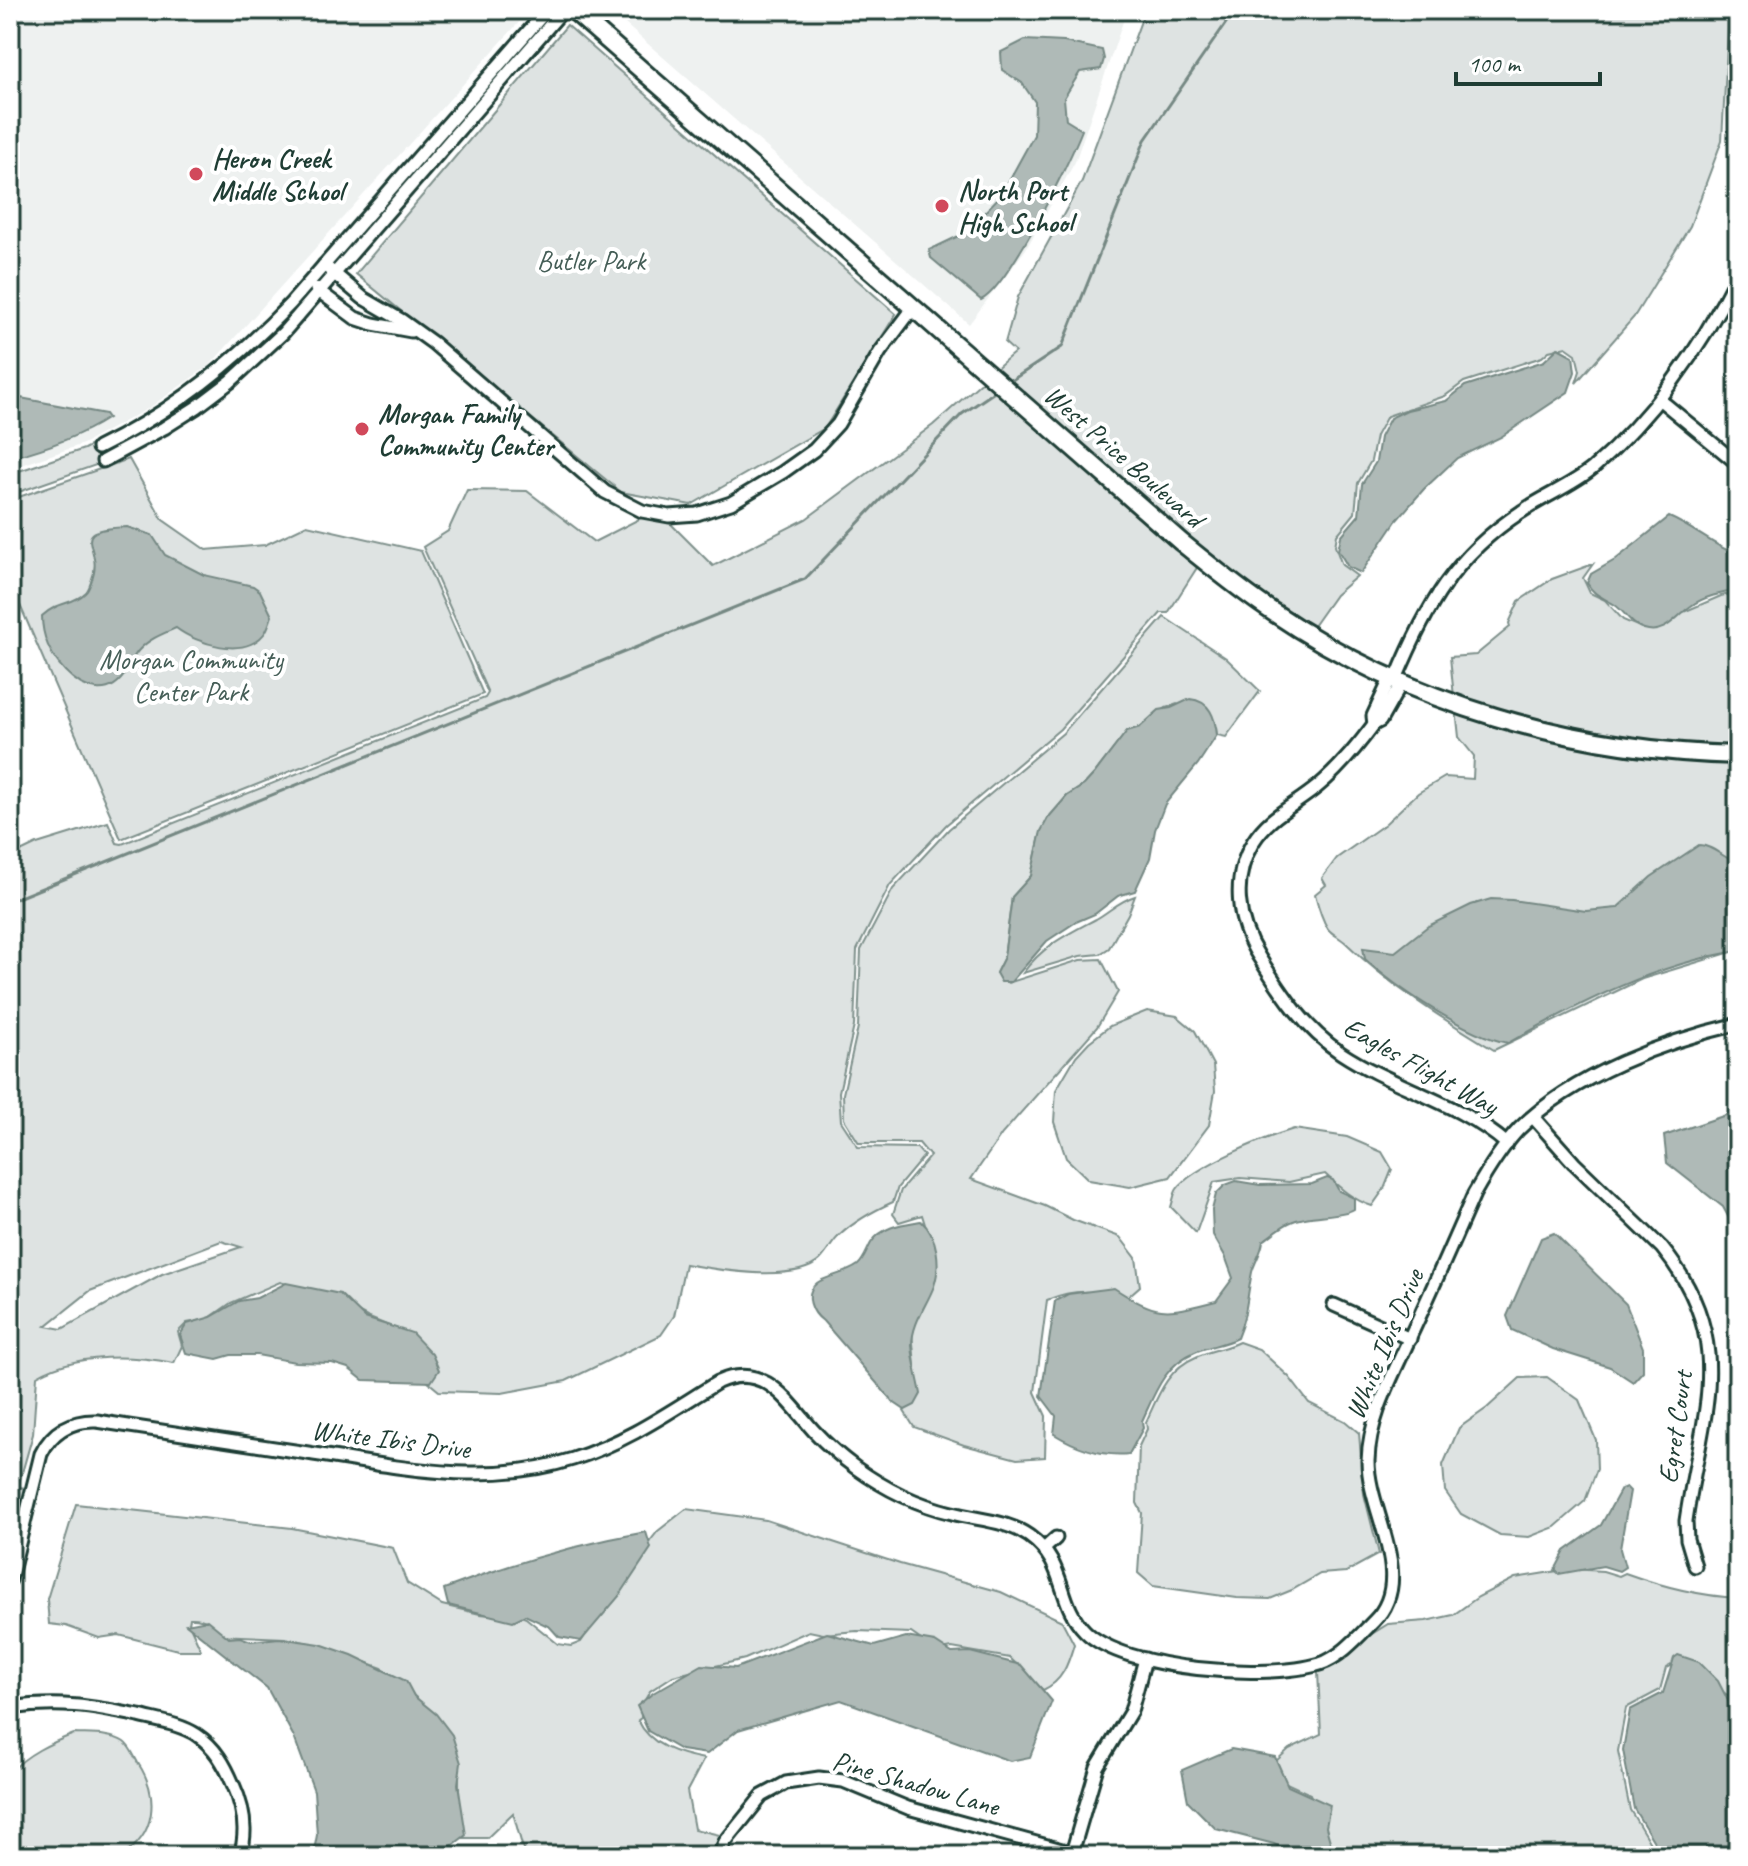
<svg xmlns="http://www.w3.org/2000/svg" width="1748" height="1866" viewBox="0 0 1748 1866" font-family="Caveat,sans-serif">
	<rect width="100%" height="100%" fill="#fff"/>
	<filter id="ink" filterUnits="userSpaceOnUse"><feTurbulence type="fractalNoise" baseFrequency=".0125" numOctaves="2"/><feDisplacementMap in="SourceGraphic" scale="16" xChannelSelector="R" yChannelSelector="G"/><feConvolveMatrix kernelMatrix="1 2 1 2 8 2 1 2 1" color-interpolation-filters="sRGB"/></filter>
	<g filter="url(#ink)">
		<g fill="#eef1f0">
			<path d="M 10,10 L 530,10 L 210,365 L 149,408 L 83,444 L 10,469 Z"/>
			<path d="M 609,10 L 1127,10 L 1075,162 L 1026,249 L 969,324 Z"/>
		</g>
		<g fill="#dee3e2" stroke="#7e908b" stroke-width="2" fill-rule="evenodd">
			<path d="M 1145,10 L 1729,10 L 1722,140 L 1690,226 L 1634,317 L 1576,383 L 1580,371 L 1576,354 L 1566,347 L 1549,351 L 1542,357 L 1464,382 L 1445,396 L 1387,416 L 1376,436 L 1371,461 L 1358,483 L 1355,513 L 1337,535 L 1335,546 L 1342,565 L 1357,576 L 1335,595 L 1311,629 C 1195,558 1096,460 994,370 L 1015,352 L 1005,343 L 1018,297 L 1082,181 Z"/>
			<path d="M 567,25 L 896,314 L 825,428 L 691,505 L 621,492 L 356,274 Z"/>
			<path d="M 986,378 L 1200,563 L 1168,613 L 1161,613 L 1060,729 L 946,825 L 890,885 L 857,950 L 854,1026 L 839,1092 L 841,1121 L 858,1147 L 917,1148 L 924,1156 L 898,1187 L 893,1202 C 873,1211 856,1220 840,1235 C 832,1242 828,1252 820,1260 C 796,1283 717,1270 685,1264 L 674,1316 L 661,1335 L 566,1381 L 502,1393 L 439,1391 L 427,1381 L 399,1330 L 367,1317 L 323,1294 L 280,1282 L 231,1303 L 208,1319 L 187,1323 L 178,1332 L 182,1346 L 174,1363 C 129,1355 78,1353 37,1376 L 33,1434 L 18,1487 L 37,1489 L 10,1591 L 10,857 L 37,844 L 108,822 L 117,843 L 122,844 L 485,698 L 488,693 L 423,547 L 448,531 L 467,490 L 527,491 L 594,542 L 643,517 L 668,521 L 713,566 L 806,519 L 933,425 ZM 221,1241 L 241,1247 L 162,1274 L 62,1329 L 46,1326 L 90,1291 Z"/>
			<path d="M 114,433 L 92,445 L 95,455 L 118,444 L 119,447 L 97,458 L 99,464 L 10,495 L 10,474 L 84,449 Z"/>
			<path d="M 129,459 L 163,520 L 206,550 L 265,545 L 307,525 L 421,551 L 483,694 L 121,839 L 10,582 L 10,500 Z"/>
			<path d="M 1593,564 L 1583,578 L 1590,593 L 1605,600 L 1623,620 L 1644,629 L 1721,596 L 1738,592 L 1738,750 L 1704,749 L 1557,728 L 1454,697 L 1450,657 L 1476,655 L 1510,627 L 1509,623 L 1519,601 L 1552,579 Z"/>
			<path d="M 1164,617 L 1226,658 L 1260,691 L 1226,737 L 1217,735 L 1216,727 L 1177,704 L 1166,708 L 1140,727 L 1127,731 L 1094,774 L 1084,785 L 1067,796 L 1048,818 L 1040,836 L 1031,876 L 1012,897 L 1004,957 L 996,973 L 1008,983 L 1080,960 L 1101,959 L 1118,992 L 1097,1027 L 1002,1134 L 971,1179 L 1045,1206 L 1073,1220 L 1120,1237 L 1136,1258 L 1140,1286 L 1124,1300 C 1097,1289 1073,1289 1047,1300 L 1035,1392 L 1046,1416 L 1045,1457 L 1017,1459 L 964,1445 L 914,1427 L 904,1411 L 914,1399 L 915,1365 L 912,1332 L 928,1234 L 922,1215 L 899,1222 L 893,1214 L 901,1190 L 930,1156 L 919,1143 L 859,1143 L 844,1119 L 843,1094 L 858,1027 L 861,950 L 893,889 L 949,829 L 1063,733 Z"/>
			<path d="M 1456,709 L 1738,761 L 1738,950 L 1642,979 L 1494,1050 C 1443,1019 1390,986 1347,944 C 1341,938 1333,935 1328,929 C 1321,918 1318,906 1315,894 L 1326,885 L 1322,878 L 1337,858 L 1385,824 L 1418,793 L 1445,777 L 1473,779 L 1474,756 L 1459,737 Z"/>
			<path d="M 1135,896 L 1128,914 L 1109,948 L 1100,954 L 1080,956 L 1023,973 C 1042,946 1068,934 1096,919 C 1110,911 1119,901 1135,896 Z"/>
			<path d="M 1147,1011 L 1177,1016 L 1195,1031 L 1213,1065 L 1215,1091 L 1209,1125 L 1170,1177 L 1130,1187 L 1089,1180 L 1066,1158 L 1054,1122 L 1056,1090 L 1076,1056 L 1089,1042 L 1110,1026 Z"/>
			<path d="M 1294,1129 L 1347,1137 L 1382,1152 L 1392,1169 L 1384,1189 L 1372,1206 C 1353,1200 1340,1188 1325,1174 L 1289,1182 L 1240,1178 L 1214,1182 L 1196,1233 L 1171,1207 C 1173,1202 1174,1193 1177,1189 C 1193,1166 1267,1137 1294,1129 Z"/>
			<path d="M 1239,1342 L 1259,1349 L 1289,1377 L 1309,1403 L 1345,1421 L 1359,1433 L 1364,1494 L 1379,1554 L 1346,1572 L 1320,1574 L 1292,1590 L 1270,1599 L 1237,1598 L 1153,1586 L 1138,1573 L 1142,1513 L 1137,1503 L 1139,1446 L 1147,1429 L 1146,1422 C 1158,1396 1167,1369 1196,1357 C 1210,1350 1225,1349 1239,1342 Z"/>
			<path d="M 1547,1377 L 1579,1400 L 1596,1440 L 1597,1469 L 1585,1501 L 1555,1527 L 1529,1537 L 1500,1535 L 1461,1514 L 1445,1491 L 1443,1465 L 1459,1428 L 1487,1408 L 1520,1378 Z"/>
			<path d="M 76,1504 L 292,1528 L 393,1548 L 407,1583 L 442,1605 L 480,1614 L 501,1616 L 514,1613 L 526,1618 L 558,1644 L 571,1646 L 581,1642 L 635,1560 L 658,1531 L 686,1509 L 766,1520 L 900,1564 L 1001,1592 L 1062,1621 L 1074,1644 C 1068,1664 1063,1681 1043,1690 L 1010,1658 L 952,1648 L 937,1651 L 911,1633 L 857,1631 L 823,1634 L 809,1631 L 745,1659 L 673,1676 L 650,1691 L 641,1707 L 641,1718 L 638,1720 C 650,1746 678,1754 704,1759 L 687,1791 L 694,1829 L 728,1837 L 721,1856 L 525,1856 L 513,1813 L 487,1838 L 459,1838 L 459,1774 L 434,1716 L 399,1681 L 382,1668 L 319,1645 L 285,1638 L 217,1635 C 209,1623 205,1617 190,1618 L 189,1624 L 201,1650 L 178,1650 L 119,1635 L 99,1638 L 66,1626 L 49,1624 L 47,1599 Z"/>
			<path d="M 1570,1569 L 1603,1571 L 1619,1576 L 1625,1573 C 1661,1586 1699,1596 1738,1598 L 1738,1710 L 1733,1699 L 1679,1661 L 1666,1668 L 1660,1690 L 1626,1708 L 1618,1751 L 1630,1810 L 1651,1845 L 1653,1856 L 1332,1856 L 1310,1794 L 1280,1780 L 1276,1761 L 1289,1749 L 1321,1734 L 1318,1672 L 1338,1655 L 1388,1624 L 1426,1621 L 1453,1615 L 1478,1597 L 1515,1578 Z"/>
			<path d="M 74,1734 C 90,1735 110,1733 124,1742 C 130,1746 134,1756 138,1763 C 159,1795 157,1835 121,1856 L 22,1856 L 10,1843 L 10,1773 C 26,1754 51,1743 74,1734 Z"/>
		</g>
		<g fill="#afbab7" stroke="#758883" stroke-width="2">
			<path d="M 1025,40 L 1064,42 L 1102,50 L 1104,59 L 1101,69 L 1080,72 L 1064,98 L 1066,120 L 1082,130 C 1070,161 1008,288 981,300 L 931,258 L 929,250 L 965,233 L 1001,195 L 1034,135 L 1035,102 L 1022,83 L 1002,70 L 1001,52 Z"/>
			<path d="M 1558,348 L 1573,356 L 1575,372 L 1568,392 L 1501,437 L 1457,458 L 1424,489 L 1396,521 L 1361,573 L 1348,567 L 1338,550 L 1341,536 L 1359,515 L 1362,484 L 1376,462 L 1380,437 L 1390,418 L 1407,410 L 1446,401 L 1465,386 L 1544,361 Z"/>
			<path d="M 10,396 L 105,414 L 108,418 C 79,437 44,449 10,458 Z"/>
			<path d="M 1669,517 C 1693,527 1713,546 1738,555 L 1738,591 C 1723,592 1703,597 1691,606 C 1676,616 1665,636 1644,629 C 1631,625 1625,612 1615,605 C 1603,597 1594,596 1587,583 L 1591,574 L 1615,560 Z"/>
			<path d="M 127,527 L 152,535 L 165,555 L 204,575 L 253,586 L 260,591 L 272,616 C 270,621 268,629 264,634 C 244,659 197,644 176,628 C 162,634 149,639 139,650 C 133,656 130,665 126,672 C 110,699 84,691 65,671 C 50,655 42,638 42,616 C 58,601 73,605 85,593 C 88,591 90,585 91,582 C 107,546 61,530 127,527 Z"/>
			<path d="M 1190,699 C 1210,701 1215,717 1217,735 L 1198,764 L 1165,804 L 1155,830 L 1150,858 L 1135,891 L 1118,896 L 1095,914 L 1076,922 L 1047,941 L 1011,982 L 1001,982 L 996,973 L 1004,957 L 1012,897 L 1031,876 L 1041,831 L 1048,818 L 1067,796 L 1084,785 L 1094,774 L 1127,731 L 1140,727 L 1159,710 L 1171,708 Z"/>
			<path d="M 1699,845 C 1712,845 1725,859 1738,863 L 1738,951 C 1655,964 1580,1003 1508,1043 C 1468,1036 1395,987 1365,959 L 1363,948 L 1395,952 L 1428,926 L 1471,905 L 1491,899 L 1512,900 L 1586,911 L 1617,908 L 1651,877 Z"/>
			<path d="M 1738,1111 L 1738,1235 L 1723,1207 L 1667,1163 L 1664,1136 Z"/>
			<path d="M 1327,1178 L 1333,1180 L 1339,1191 L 1354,1198 L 1354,1209 C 1342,1217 1308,1214 1291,1222 C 1281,1226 1272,1235 1263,1241 C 1262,1252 1255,1261 1252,1272 C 1247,1296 1247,1315 1237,1338 C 1223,1345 1209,1346 1195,1352 C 1164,1365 1155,1393 1142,1421 L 1143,1428 L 1129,1454 C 1101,1457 1077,1448 1054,1434 L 1056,1416 L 1041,1396 L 1055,1301 L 1068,1294 L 1114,1288 C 1159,1317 1165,1314 1216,1301 L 1233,1278 L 1225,1256 L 1213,1235 L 1212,1210 L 1216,1194 L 1225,1185 L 1236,1181 L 1260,1185 L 1312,1184 Z"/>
			<path d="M 921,1221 C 938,1236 941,1265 934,1286 C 927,1305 912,1323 912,1345 C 913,1361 918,1378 921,1394 L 915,1405 L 905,1410 L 893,1402 L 823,1321 C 812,1313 803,1294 817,1283 C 826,1276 846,1274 858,1265 C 864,1260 867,1250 871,1243 C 882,1226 903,1224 921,1221 Z"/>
			<path d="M 1554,1233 L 1626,1304 L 1643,1348 L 1643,1371 L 1633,1382 L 1610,1367 L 1553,1349 L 1512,1330 L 1507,1316 L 1541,1238 Z"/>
			<path d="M 286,1283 L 340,1294 L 365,1318 L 412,1333 L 432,1354 L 439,1370 L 431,1382 L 363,1380 L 348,1368 L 332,1363 L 295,1362 L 257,1355 L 231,1355 L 217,1359 L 186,1353 L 180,1335 L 187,1324 L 211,1317 L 239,1301 L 257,1298 Z"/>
			<path d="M 1626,1487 L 1630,1491 L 1620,1549 L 1625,1567 L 1619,1571 L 1603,1566 L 1559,1574 L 1555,1570 L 1565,1551 L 1601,1525 L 1621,1489 Z"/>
			<path d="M 646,1532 L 651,1548 L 620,1595 L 581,1641 L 559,1637 L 550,1627 L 525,1615 L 513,1621 L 448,1605 L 444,1589 C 509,1564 577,1544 646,1532 Z"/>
			<path d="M 207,1620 L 229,1638 L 240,1637 L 251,1641 L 279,1638 L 320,1644 L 352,1655 L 406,1681 L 414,1696 L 436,1714 L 452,1735 L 461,1763 L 458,1784 L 466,1835 L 449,1848 L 405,1851 L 393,1856 L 313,1856 L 317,1835 L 314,1791 L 294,1737 L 267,1688 L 186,1624 Z"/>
			<path d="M 827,1633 L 874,1646 L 906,1637 L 935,1642 L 952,1653 L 970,1652 L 1021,1665 L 1052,1701 L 1030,1757 L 1010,1761 L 841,1700 L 738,1730 L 707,1754 L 681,1750 L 648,1731 L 637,1706 L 653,1693 L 702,1665 L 736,1668 Z"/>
			<path d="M 1678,1655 L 1699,1662 L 1718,1681 L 1738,1720 L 1738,1856 L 1658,1856 L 1654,1842 L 1634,1809 L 1623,1750 L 1630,1710 L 1663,1693 L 1674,1658 Z"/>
			<path d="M 1231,1749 L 1275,1757 L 1288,1786 L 1330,1805 L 1326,1827 L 1334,1856 L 1296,1856 L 1274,1844 L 1216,1829 L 1188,1801 L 1182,1770 Z"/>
		</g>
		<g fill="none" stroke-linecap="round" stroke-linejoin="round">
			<g stroke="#758883" stroke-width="3">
				<path d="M 1009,382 L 1062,347 L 1145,140 L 1235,10"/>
				<path d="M 10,901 L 805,579 L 962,414 L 996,391"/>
			</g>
			<defs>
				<g id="street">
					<path d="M 324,265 L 363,298 L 401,320 L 433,343 L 605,492 L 642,511 L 669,516 L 697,514 L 731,503 L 783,472 L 814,450 L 838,424 L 880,352 L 914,307"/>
					<path d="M 316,289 L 355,318 L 373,324 L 411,331"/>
					<path d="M 1659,399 L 1738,464"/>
					<path d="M 98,448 C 172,412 234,363 291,303 L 547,10"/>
					<path d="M 103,461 L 164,428 L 197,407 L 230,382 L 283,333 L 563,10"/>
					<path d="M 1396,679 C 1426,607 1454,556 1521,512 C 1544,496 1571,486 1593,468 C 1654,415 1702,346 1738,274"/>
					<path d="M 1402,682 L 1380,721 L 1374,724 C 1357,747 1339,769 1317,787 C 1294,806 1269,816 1253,842 C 1231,879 1237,922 1259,957 C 1282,994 1305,1029 1341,1053 C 1394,1088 1459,1102 1507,1144"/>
					<path d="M 1374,724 L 1373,716 L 1391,677"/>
					<path d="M 1533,1117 L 1574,1163 L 1662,1248 C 1739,1343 1701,1415 1686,1521 L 1687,1539 L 1695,1566"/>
					<path d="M 1334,1305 L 1410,1339"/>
					<path d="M 1044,1549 L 1056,1538"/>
					<path d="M 10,1580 L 41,1454 C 52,1431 72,1420 97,1421 C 167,1432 237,1442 308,1453 C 397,1467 485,1487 573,1459 C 629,1441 669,1412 718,1382 C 765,1361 788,1402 814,1431 C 827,1445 841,1457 856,1468 C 885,1489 918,1505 952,1513 C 978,1520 1006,1520 1029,1536 C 1068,1564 1056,1602 1085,1631 C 1124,1671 1268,1680 1320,1664 C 1341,1657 1359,1636 1374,1621 C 1417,1579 1368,1512 1368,1461 C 1369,1417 1393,1376 1410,1337 C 1432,1290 1453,1242 1474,1194 C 1487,1171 1501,1148 1519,1129 C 1573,1075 1665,1041 1738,1024"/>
					<path d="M 10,1708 C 58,1701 92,1706 139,1716 C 158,1721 180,1724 197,1735 C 215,1747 225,1765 233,1784 C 244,1808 248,1831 240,1856"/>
					<path d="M 1072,1853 L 1097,1767 L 1131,1711 L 1145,1659"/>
					<path d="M 719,1856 L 725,1842 L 762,1796 L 786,1783 L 819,1778 L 843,1781 L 908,1808 L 1084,1856"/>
				</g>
				<path id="secondary" d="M 573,10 L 1181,542 C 1211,566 1241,591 1273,612 C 1410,705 1574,751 1738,755"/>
			</defs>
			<use href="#street" stroke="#1f3d34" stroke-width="17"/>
			<use href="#secondary" stroke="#1f3d34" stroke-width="22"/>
			<use href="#street" stroke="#fff" stroke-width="11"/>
			<use href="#secondary" stroke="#fff" stroke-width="16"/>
		</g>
	</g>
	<g fill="#d1495b" stroke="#fff" stroke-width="3">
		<circle cx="196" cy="174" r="8"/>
		<circle cx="942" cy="206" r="8"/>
		<circle cx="362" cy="429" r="8"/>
	</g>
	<g text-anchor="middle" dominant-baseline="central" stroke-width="8" stroke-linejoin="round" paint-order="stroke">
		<g font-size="28" font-weight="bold" fill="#1f3d34" stroke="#fff" text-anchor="start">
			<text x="212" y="158">Heron Creek<tspan x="212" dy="32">Middle School</tspan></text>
			<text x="958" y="190">North Port<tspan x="958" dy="32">High School</tspan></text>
			<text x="378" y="413">Morgan Family<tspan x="378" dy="32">Community Center</tspan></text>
		</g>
		<g font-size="28" fill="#455e57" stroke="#fff">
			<text x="591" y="260">Butler Park</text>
			<text x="191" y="659">Morgan Community<tspan x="191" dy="32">Center Park</tspan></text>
		</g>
		<g font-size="28" fill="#1f3d34" stroke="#fff">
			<text transform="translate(1124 456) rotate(41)">West Price Boulevard</text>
			<text transform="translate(1421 1066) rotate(29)">Eagles Flight Way</text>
			<text transform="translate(1384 1344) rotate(-67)">White Ibis Drive</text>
			<text transform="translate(1675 1427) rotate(-82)">Egret Court</text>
			<text transform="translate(391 1439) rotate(7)">White Ibis Drive</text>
			<text transform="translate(916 1783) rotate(16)">Pine Shadow Lane</text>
		</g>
	</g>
	<rect width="1748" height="1866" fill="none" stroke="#fff" stroke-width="40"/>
	<rect x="20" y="20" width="1708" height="1826" fill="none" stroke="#1f3d34" stroke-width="3" filter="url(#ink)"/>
	<path d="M1456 72v12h144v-12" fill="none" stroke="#1f3d34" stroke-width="4"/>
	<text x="1468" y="72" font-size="24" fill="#1f3d34" stroke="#ffffff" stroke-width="6" paint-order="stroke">100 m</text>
</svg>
